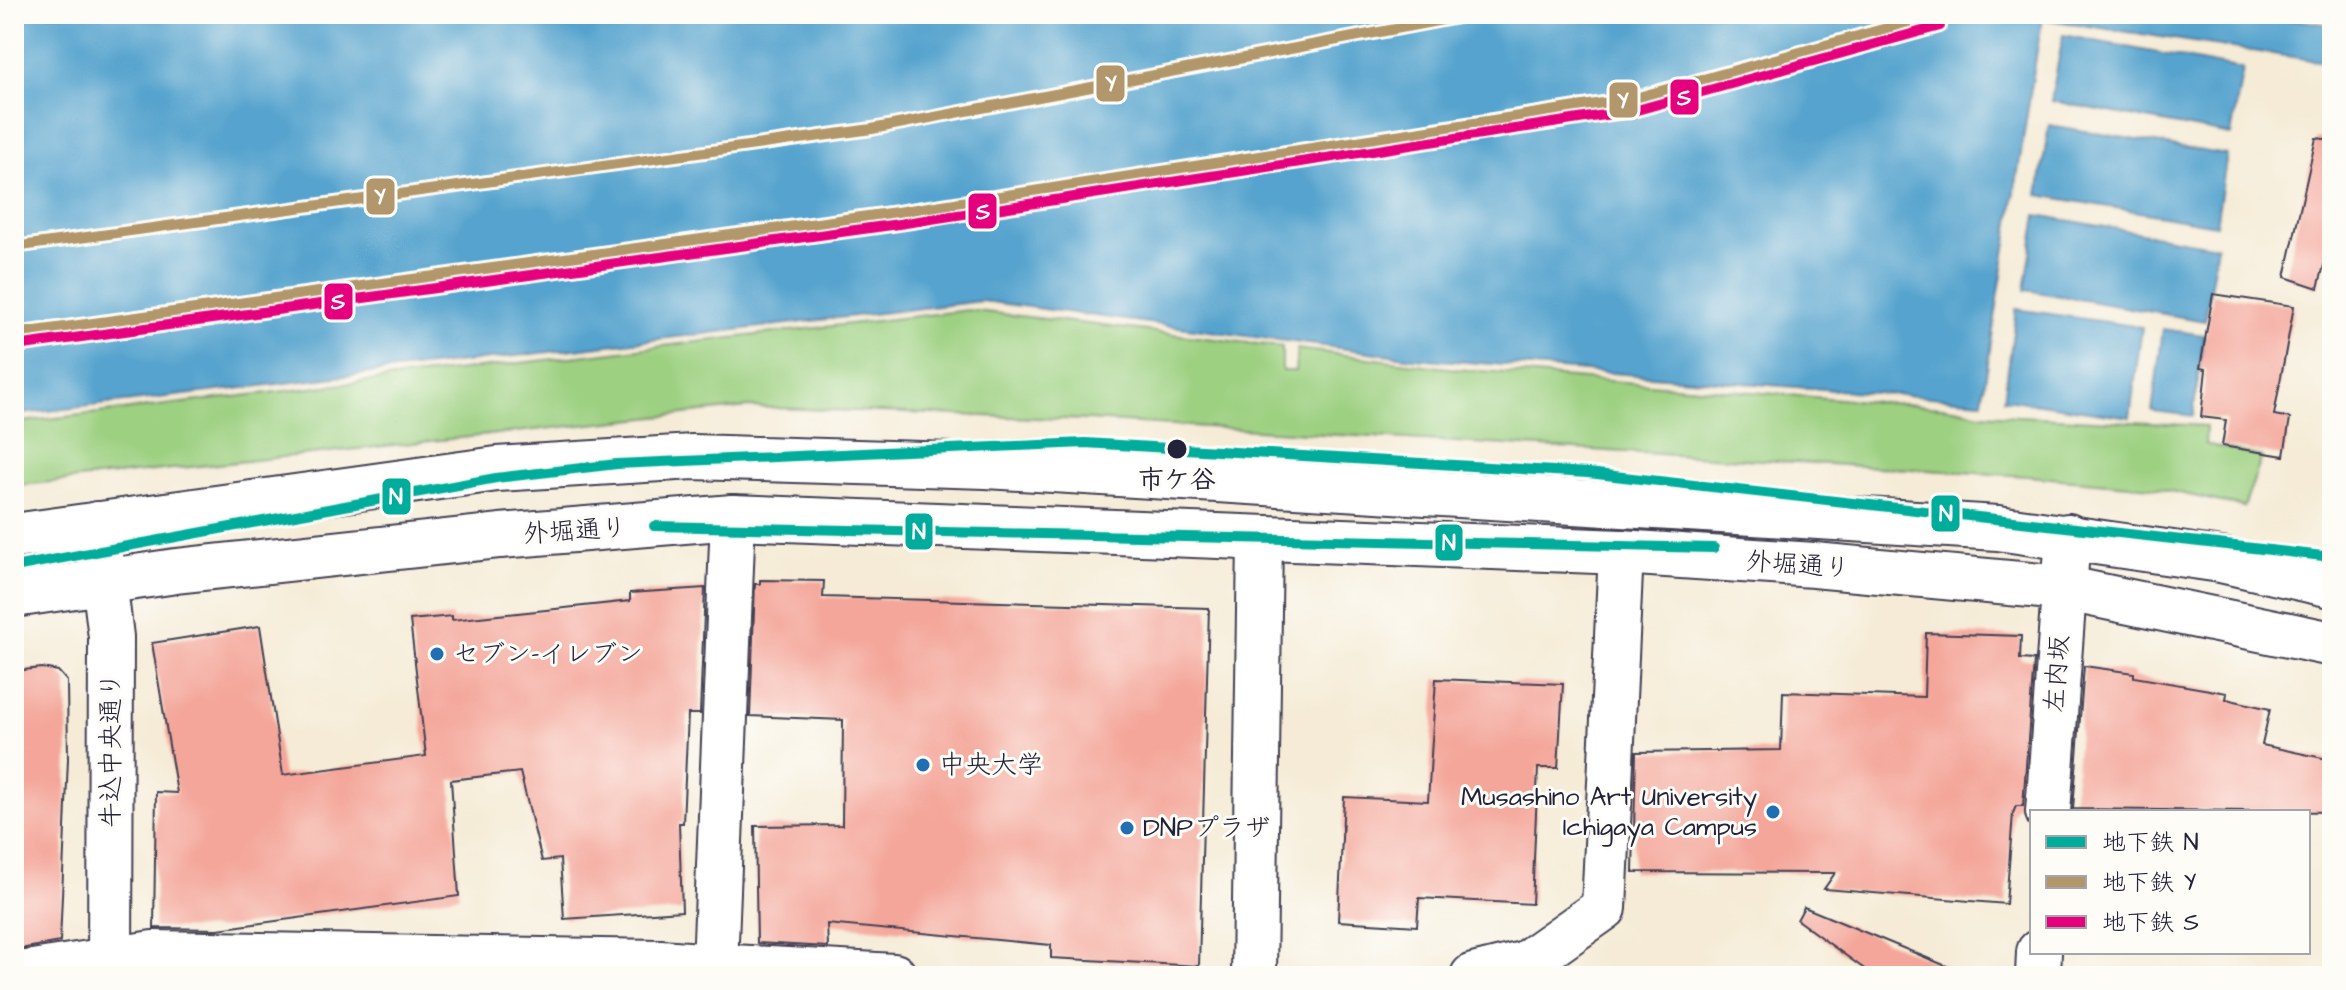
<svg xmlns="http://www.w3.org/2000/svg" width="2346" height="990" viewBox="0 0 2346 990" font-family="'Architects Daughter','Klee One',sans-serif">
	<rect width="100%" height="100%" fill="#fdfcf7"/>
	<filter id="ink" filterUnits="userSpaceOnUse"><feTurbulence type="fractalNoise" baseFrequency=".0125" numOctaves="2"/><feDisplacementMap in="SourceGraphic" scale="16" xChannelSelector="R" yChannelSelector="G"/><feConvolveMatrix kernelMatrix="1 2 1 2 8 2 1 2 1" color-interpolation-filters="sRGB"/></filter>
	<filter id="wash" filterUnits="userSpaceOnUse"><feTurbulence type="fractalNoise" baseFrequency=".006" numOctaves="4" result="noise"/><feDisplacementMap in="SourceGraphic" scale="32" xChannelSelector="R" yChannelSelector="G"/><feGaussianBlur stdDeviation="1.8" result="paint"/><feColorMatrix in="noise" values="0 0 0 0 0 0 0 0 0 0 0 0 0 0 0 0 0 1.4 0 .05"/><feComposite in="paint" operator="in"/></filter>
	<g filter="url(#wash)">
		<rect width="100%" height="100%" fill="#f5ebd6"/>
		<path fill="#9dd081" stroke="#60795e" stroke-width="2" d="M 968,310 L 1282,347 L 1282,371 L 1295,371 L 1297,349 L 1456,369 L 1955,408 L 1981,414 L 2206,426 L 2205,444 L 2262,457 L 2244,507 L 2152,487 L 2027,476 L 1088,420 L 749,407 L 14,486 L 14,423 Z"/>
		<g fill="#54a3ce" stroke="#3b6284" stroke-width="2">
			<path d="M 14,14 L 2258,14 L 2332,25 L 2332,63 L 2042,19 L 1982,401 L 1414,358 L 982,301 L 14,415 Z"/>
			<path d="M 2063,35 L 2243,69 L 2231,135 L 2051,101 Z"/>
			<path d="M 2049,125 L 2227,155 L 2216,225 L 2038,195 Z"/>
			<path d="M 2037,215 L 2217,246 L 2205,321 L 2025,290 Z"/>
			<path d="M 2016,309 L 2142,327 L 2130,417 L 2004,399 Z"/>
			<path d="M 2163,329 L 2204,335 L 2193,416 L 2152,411 Z"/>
		</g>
		<g id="blocks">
			<g fill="#f4a69a">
				<path d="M 2316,138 L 2332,140 L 2332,235 L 2318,288 L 2285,277 Z"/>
				<path d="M 2213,294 L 2294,306 L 2274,415 L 2290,418 L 2284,456 L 2222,446 L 2226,420 L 2201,417 L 2206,369 L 2200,368 Z"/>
				<path d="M 760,580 L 824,581 L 823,597 L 1209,608 L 1199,966 L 1051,958 L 1051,945 L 827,924 L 828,947 L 757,943 L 755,826 L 842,825 L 843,720 L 750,716 L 755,584 L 760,584 Z"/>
				<path d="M 705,588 L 700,714 L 688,714 L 683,823 L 679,823 L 682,911 L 564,919 L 560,859 L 542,861 L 520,772 L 451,780 L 459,896 L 218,929 L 154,928 L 156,792 L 177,793 L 152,643 L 260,626 L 283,775 L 426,756 L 410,620 L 452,616 L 452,620 L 630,601 L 630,593 Z"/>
				<path d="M 1926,633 L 2021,636 L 2020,659 L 2034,660 L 2023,806 L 2016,806 L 2013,813 L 2006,904 L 1824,889 L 1835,873 L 1633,872 L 1636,752 L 1781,750 L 1783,692 L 1924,697 Z"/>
				<path d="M 2084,666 L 2134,673 L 2134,677 L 2227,693 L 2226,699 L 2270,709 L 2262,745 L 2332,760 L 2332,812 L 2073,809 Z"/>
				<path d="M 42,668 L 58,671 L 67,681 L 68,759 L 60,942 L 14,950 L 14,671 Z"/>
				<path d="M 1436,679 L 1563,684 L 1558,768 L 1538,768 L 1532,904 L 1419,898 L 1417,926 L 1338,921 L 1344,797 L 1428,801 Z"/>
				<path d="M 1804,907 L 1968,975 L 1968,976 L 1874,976 L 1797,920 Z"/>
			</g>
		</g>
	</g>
	<g filter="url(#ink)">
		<use href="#blocks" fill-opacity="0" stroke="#424052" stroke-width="2"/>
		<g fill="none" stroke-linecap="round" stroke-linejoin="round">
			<defs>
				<g id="minor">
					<path d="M 2048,812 L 2068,536"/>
					<path d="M 715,966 L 894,976"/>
					<path d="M 14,975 L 153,953 L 660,962 L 715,966 L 733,517"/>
					<path d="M 1473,976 L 1526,963 L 1604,908 L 1621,552"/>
					<path d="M 2038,976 L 2039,952"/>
				</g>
				<g id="tertiary">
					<path d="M 97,524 L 111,637 L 110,976"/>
					<path d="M 1254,976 L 1260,538"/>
				</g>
				<g id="secondary">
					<path d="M 14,536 L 497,469 L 693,457 L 986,466 L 1998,528 L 2221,560 L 2332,585"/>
					<path d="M 14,595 L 176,571 L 500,536 L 733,517 L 1621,552 L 1814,565 L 2063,588 L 2332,644"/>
				</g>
			</defs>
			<use href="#minor" stroke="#424052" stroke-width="48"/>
			<use href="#tertiary" stroke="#424052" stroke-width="48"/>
			<use href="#secondary" stroke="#424052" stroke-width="48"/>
			<use href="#minor" stroke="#fff" stroke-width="44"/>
			<use href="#tertiary" stroke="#fff" stroke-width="44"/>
			<use href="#secondary" stroke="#fff" stroke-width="44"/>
			<defs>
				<g id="metro-1">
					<path d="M 654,526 L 1714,548"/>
					<path d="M 14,567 L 496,478 L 617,464 L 1085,443 L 1588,473 L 2332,557"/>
				</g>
				<g id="metro-2">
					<path d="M 14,247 L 872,129 L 1474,14"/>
					<path d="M 14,334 L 897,212 L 1635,98 L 1937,14"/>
				</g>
				<path id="metro-3" d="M 16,346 L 899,224 L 1637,110 L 1940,26"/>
			</defs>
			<use href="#metro-1" stroke="#fdfcf7" stroke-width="16"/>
			<use href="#metro-2" stroke="#fdfcf7" stroke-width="16"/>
			<use href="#metro-3" stroke="#fdfcf7" stroke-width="16"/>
			<use href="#metro-1" stroke="#00ac9b" stroke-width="10"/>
			<use href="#metro-2" stroke="#b1976b" stroke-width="10"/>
			<use href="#metro-3" stroke="#e5007d" stroke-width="10"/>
		</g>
	</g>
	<circle fill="#22223b" stroke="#fdfcf7" stroke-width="3" cx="1177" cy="449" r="11"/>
	<g fill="#1f6fb2" stroke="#fdfcf7" stroke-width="3">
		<circle cx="437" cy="654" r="8"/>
		<circle cx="923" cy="765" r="8"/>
		<circle cx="1773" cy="812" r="8"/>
		<circle cx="1127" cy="828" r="8"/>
	</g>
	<g text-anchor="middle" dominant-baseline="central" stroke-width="6" stroke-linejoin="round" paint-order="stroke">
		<g font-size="26" font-weight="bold" fill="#22223b" stroke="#fdfcf7">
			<text x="1177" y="480">市ケ谷</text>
		</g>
		<g font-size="26" fill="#22223b" stroke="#fdfcf7">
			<text transform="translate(575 531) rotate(-4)">外堀通り</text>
			<text transform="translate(1798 565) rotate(4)">外堀通り</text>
			<text transform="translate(2057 674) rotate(-86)">左内坂</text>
			<text transform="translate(111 750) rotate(-90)">牛込中央通り</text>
		</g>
		<g font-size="26" fill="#22223b" stroke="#fdfcf7" text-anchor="start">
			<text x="453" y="654">セブン-イレブン</text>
			<text x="939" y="765">中央大学</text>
			<text x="1757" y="797" text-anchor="end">Musashino Art University<tspan x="1757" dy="30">Ichigaya Campus</tspan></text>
			<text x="1143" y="828">DNPプラザ</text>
		</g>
	</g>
	<g stroke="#fdfcf7" stroke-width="3">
		<rect x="1095" y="64" width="31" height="39" rx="8" fill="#b1976b"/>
		<rect x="1669" y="78" width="31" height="38" rx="8" fill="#e5007d"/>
		<rect x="1608" y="81" width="31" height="38" rx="8" fill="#b1976b"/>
		<rect x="365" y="177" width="31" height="39" rx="8" fill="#b1976b"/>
		<rect x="967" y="192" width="31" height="38" rx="8" fill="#e5007d"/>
		<rect x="323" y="282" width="31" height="39" rx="8" fill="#e5007d"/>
		<rect x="381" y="477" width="31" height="39" rx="8" fill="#00ac9b"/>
		<rect x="1930" y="494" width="31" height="39" rx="8" fill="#00ac9b"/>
		<rect x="904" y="512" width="30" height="39" rx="8" fill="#00ac9b"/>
		<rect x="1434" y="523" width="30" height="39" rx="8" fill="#00ac9b"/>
	</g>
	<g font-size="22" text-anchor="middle" font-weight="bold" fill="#fff">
		<text x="1111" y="91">Y</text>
		<text x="1684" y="105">S</text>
		<text x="1623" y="108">Y</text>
		<text x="380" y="204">Y</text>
		<text x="983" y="219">S</text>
		<text x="338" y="309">S</text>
		<text x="396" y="504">N</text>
		<text x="1946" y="521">N</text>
		<text x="919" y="539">N</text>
		<text x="1449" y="550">N</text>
	</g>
	<rect width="2346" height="990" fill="none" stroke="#fdfcf7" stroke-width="48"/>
	<rect x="2030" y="810" width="280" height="144" fill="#fdfcf7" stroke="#a5a5ac" stroke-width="2"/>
	<rect x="2046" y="836" width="40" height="12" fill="#00ac9b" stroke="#a5a5ac" stroke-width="2"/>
	<text x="2102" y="850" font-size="24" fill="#22223b">地下鉄 N</text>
	<rect x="2046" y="876" width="40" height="12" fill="#b1976b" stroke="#a5a5ac" stroke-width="2"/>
	<text x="2102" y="890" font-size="24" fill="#22223b">地下鉄 Y</text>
	<rect x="2046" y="916" width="40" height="12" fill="#e5007d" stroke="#a5a5ac" stroke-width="2"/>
	<text x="2102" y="930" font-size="24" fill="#22223b">地下鉄 S</text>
</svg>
